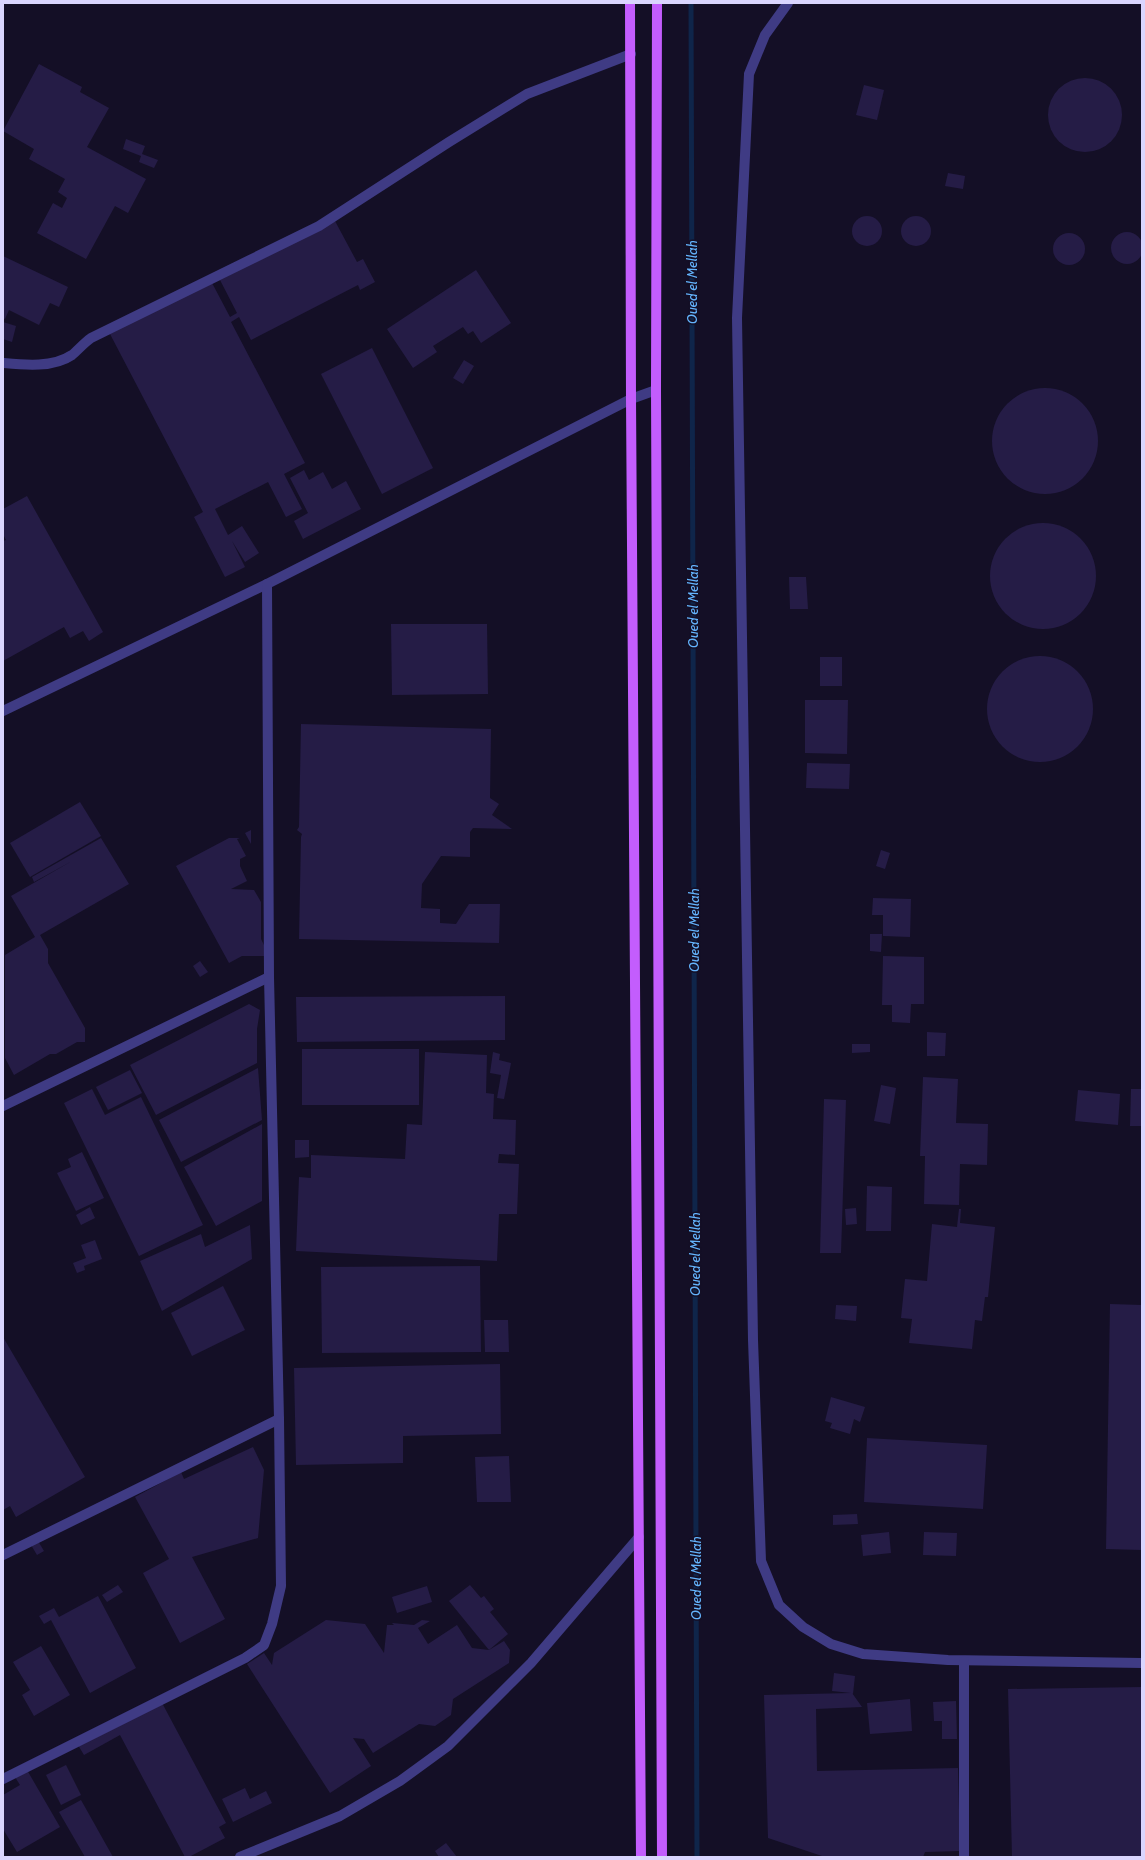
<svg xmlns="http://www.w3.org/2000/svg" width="1145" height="1860" viewBox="0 0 1145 1860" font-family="Cabin,sans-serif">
	<rect width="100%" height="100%" fill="#140f26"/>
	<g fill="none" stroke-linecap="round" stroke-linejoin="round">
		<path stroke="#0f254a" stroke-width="5" d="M 691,3 L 697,1857"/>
	</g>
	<g fill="#251c46">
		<path d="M 39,64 L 82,87 L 80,92 L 109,108 L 87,147 L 146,179 L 128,213 L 115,206 L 86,259 L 37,233 L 53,203 L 62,208 L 67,198 L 58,192 L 65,179 L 29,159 L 34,149 L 3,131 Z"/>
		<circle cx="1085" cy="115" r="37"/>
		<path d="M 864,85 L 884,90 L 877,120 L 856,115 Z"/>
		<path d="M 126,139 L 145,146 L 142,154 L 158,160 L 154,168 L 139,162 L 141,156 L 123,149 Z"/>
		<path d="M 948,173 L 965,176 L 963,189 L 945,186 Z"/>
		<circle cx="867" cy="231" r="15"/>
		<circle cx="916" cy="231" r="15"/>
		<path d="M 335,221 L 357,262 L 363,259 L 375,282 L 360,290 L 358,285 L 251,340 L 239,317 L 231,322 L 305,463 L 284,474 L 302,509 L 286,517 L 268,482 L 215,509 L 228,535 L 242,526 L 259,553 L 245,562 L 232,541 L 245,567 L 225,577 L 194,517 L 203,512 L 110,334 L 211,281 L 230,317 L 237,313 L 220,280 Z"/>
		<circle cx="1127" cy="248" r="16"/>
		<circle cx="1069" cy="249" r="16"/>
		<path d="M 3,256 L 68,287 L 59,307 L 50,303 L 39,325 L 9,310 L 5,319 L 3,318 Z"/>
		<path d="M 476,270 L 511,323 L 481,343 L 473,331 L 468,334 L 463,327 L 433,346 L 437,352 L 413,368 L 387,329 Z"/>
		<path d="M 3,322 L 16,326 L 12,342 L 3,339 Z"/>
		<path d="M 372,348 L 433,468 L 382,494 L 321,374 Z"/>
		<path d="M 464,360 L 474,366 L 463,384 L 453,378 Z"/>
		<circle cx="1045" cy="441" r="53"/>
		<path d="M 304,470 L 309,480 L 323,472 L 332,489 L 346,481 L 361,509 L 303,539 L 294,521 L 308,513 L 290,478 Z"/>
		<path d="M 27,496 L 103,632 L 89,641 L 83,631 L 70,638 L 64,627 L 3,661 L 3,541 L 6,540 L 3,534 L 3,509 Z"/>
		<circle cx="1043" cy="576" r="53"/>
		<path d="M 789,577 L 806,577 L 808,609 L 790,609 Z"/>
		<path d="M 391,624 L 487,624 L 488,694 L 392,695 Z"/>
		<circle cx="1040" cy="709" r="53"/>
		<rect x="820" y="657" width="22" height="29"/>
		<path d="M 805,700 L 848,700 L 847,754 L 805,753 Z"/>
		<path d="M 301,724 L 491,729 L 490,798 L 499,804 L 492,815 L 512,829 L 473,828 L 470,832 L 470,857 L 441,856 L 422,884 L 421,908 L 440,909 L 440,923 L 456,924 L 469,904 L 500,904 L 499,943 L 299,939 L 301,837 L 302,834 L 297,830 L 299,827 Z"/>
		<path d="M 807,763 L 850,764 L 849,789 L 806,788 Z"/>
		<path d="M 80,802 L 101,836 L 30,877 L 10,843 Z"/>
		<path d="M 251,830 L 251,844 L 245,833 Z"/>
		<path d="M 101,838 L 129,884 L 40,935 L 48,949 L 48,963 L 85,1028 L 85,1042 L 77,1042 L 56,1054 L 50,1054 L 14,1075 L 5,1058 L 5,955 L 35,937 L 11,896 L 72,861 L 34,882 L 32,877 Z"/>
		<path d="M 229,838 L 240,838 L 237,839 L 246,856 L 240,859 L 240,866 L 247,881 L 231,889 L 254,890 L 261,902 L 261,939 L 264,945 L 264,956 L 242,956 L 229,963 L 176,866 Z"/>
		<path d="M 881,850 L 890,853 L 885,869 L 876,866 Z"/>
		<path d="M 873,898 L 911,899 L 910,937 L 883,936 L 883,915 L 872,915 Z"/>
		<path d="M 870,934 L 882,934 L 881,952 L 870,951 Z"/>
		<path d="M 883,956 L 924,957 L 924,1004 L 911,1004 L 910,1023 L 892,1022 L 892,1005 L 882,1005 Z"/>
		<path d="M 200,961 L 208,972 L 200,977 L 193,966 Z"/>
		<path d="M 505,996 L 505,1040 L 297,1042 L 296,997 Z"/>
		<path d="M 249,1004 L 260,1010 L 257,1029 L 257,1063 L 156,1115 L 130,1065 Z"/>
		<path d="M 927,1032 L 946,1033 L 945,1056 L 927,1056 Z"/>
		<path d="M 852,1044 L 870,1044 L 870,1052 L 852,1053 Z"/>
		<rect x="302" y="1049" width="117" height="56"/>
		<path d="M 425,1052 L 487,1055 L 486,1093 L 494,1094 L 493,1119 L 516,1120 L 515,1155 L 499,1154 L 498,1163 L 519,1164 L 517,1214 L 499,1214 L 497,1261 L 296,1251 L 299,1177 L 311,1178 L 311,1155 L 405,1159 L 407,1124 L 422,1125 Z"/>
		<path d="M 493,1052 L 500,1054 L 499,1060 L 511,1063 L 504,1099 L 497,1098 L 501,1075 L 490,1073 Z"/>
		<path d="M 258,1068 L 262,1120 L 181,1162 L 159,1120 Z"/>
		<path d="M 130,1070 L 142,1093 L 108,1110 L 96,1087 Z"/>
		<path d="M 923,1077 L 958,1079 L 956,1123 L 988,1124 L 987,1165 L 960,1164 L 959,1205 L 924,1204 L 925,1156 L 920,1156 Z"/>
		<path d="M 881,1085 L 896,1088 L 890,1124 L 874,1121 Z"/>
		<path d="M 92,1089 L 105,1115 L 141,1097 L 203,1225 L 139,1256 L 64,1103 Z"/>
		<path d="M 1131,1089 L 1142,1089 L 1142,1126 L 1130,1126 Z"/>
		<path d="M 1078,1090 L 1120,1094 L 1118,1125 L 1075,1121 Z"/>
		<path d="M 824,1099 L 846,1100 L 841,1253 L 820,1253 Z"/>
		<path d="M 262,1124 L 262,1201 L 216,1226 L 184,1167 Z"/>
		<path d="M 295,1140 L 309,1140 L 309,1157 L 295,1158 Z"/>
		<path d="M 82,1152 L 104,1198 L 76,1211 L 57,1173 L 71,1167 L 68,1159 Z"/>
		<path d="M 867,1186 L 892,1187 L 891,1231 L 866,1231 Z"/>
		<path d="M 90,1207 L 95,1218 L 81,1225 L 76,1215 Z"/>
		<path d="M 856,1208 L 857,1224 L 846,1225 L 845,1209 Z"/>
		<path d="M 959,1209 L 961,1209 L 960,1223 L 995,1227 L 988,1297 L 985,1297 L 982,1321 L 975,1320 L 972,1349 L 909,1343 L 912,1319 L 901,1318 L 905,1279 L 927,1281 L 932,1224 L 957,1227 Z"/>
		<path d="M 250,1225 L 252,1259 L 162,1311 L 140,1261 L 201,1234 L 205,1247 Z"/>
		<path d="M 95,1240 L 102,1259 L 84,1266 L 85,1270 L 77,1273 L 73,1263 L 86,1258 L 81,1245 Z"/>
		<path d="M 480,1266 L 481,1352 L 322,1353 L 321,1267 Z"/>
		<path d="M 223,1286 L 245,1330 L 192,1356 L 171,1313 Z"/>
		<path d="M 1110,1304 L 1142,1305 L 1142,1550 L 1106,1549 Z"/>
		<path d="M 836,1305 L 857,1306 L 856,1321 L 835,1319 Z"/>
		<path d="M 484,1320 L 508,1320 L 509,1352 L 485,1352 Z"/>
		<path d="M 3,1337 L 85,1477 L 16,1517 L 10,1506 L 3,1510 Z"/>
		<path d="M 500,1364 L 501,1434 L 403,1436 L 403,1463 L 296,1465 L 294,1368 Z"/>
		<path d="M 831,1397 L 865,1407 L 860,1422 L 854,1419 L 850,1434 L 830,1428 L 832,1423 L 825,1421 Z"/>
		<path d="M 867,1438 L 987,1445 L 983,1509 L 864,1502 Z"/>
		<path d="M 253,1447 L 264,1470 L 258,1538 L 192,1557 L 225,1619 L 180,1643 L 143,1573 L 169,1559 L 135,1497 L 181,1472 L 184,1479 Z"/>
		<path d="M 509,1456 L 511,1502 L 477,1502 L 475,1457 Z"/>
		<path d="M 857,1514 L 858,1524 L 833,1525 L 833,1515 Z"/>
		<path d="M 889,1532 L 891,1553 L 863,1556 L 861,1535 Z"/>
		<path d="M 924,1532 L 957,1533 L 956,1556 L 923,1555 Z"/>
		<path d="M 38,1541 L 44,1551 L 37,1555 L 31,1545 Z"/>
		<path d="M 118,1585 L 123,1592 L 107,1602 L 102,1595 Z"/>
		<path d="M 470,1585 L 481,1598 L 484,1596 L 494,1609 L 490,1612 L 508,1634 L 489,1650 L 449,1601 Z"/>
		<path d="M 427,1586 L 432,1602 L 397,1613 L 392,1597 Z"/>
		<path d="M 98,1596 L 136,1668 L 90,1693 L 51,1620 L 44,1624 L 39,1616 L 54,1608 L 59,1617 Z"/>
		<path d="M 326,1620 L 365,1624 L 384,1653 L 387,1625 L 394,1625 L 392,1623 L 414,1625 L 422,1620 L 430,1621 L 418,1628 L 428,1644 L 457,1625 L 472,1648 L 489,1650 L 504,1641 L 510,1650 L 509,1663 L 453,1699 L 451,1715 L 435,1726 L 419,1724 L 373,1753 L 364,1739 L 353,1738 L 371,1766 L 330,1793 L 247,1664 L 264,1653 L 272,1665 L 274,1653 Z"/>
		<path d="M 41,1646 L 70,1695 L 34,1716 L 22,1695 L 30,1690 L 13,1662 Z"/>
		<path d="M 834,1673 L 855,1676 L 853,1694 L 852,1693 L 862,1707 L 816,1709 L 817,1771 L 958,1768 L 960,1851 L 925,1852 L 923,1857 L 825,1857 L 768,1838 L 764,1695 L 851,1693 L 832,1691 Z"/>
		<path d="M 1142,1687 L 1142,1857 L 1012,1857 L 1008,1689 Z"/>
		<path d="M 910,1699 L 912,1731 L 870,1734 L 867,1703 Z"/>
		<path d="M 161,1701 L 226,1823 L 219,1827 L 225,1838 L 189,1857 L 185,1857 L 120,1735 L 84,1755 L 78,1745 Z"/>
		<path d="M 956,1701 L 957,1739 L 942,1739 L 942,1721 L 934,1721 L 933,1702 Z"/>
		<path d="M 66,1765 L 81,1795 L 61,1805 L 46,1775 Z"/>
		<path d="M 27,1770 L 60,1827 L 17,1852 L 3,1829 L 3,1795 L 20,1785 L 15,1777 Z"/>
		<path d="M 245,1788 L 250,1799 L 266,1791 L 272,1803 L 233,1822 L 222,1799 Z"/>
		<path d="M 81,1800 L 113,1857 L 85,1857 L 59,1812 Z"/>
		<path d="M 446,1843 L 457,1857 L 439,1857 L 435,1851 Z"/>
	</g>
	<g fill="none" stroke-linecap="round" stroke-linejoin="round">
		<g stroke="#3f3b84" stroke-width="10">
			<path d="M 3,711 L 267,584 L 631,399 L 656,390"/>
			<path d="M 3,1106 L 269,977"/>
			<path d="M 3,1555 L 279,1419"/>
			<path d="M 3,1779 L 245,1658 L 264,1645 L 272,1624 L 281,1586 L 279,1419 L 269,977 L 267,584"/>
			<path d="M 240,1857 L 340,1816 L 400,1781 L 448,1746 L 531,1663 L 639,1537"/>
		</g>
		<g stroke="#3f3b84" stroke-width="10">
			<path d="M 788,3 L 765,35 L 749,74 L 737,318 L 753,1340 L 761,1561 L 779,1605 L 803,1627 L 831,1644 L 863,1654 L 948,1660 L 1142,1663"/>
			<path d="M 3,363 C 24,365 53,368 72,355 C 78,350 84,343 91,338 L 319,226 L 449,142 L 527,94 L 631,54"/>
			<path d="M 964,1661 L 964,1857"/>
		</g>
		<g stroke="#c35dfd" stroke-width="10">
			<path d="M 630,3 L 631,399 L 641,1857"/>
			<path d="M 657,3 L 656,390 L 662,1857"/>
		</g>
	</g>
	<g text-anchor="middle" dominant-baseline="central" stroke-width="3" stroke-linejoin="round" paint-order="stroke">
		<g font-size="14" font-style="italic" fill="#64b4fd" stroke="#140f26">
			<text transform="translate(692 282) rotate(-90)">Oued el Mellah</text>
			<text transform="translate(693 606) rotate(-90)">Oued el Mellah</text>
			<text transform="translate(694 930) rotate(-90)">Oued el Mellah</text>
			<text transform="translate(695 1254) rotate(-90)">Oued el Mellah</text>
			<text transform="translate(696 1578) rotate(-90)">Oued el Mellah</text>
		</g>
	</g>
	<rect width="1145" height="1860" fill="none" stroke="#dad5fe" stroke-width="8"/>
</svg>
